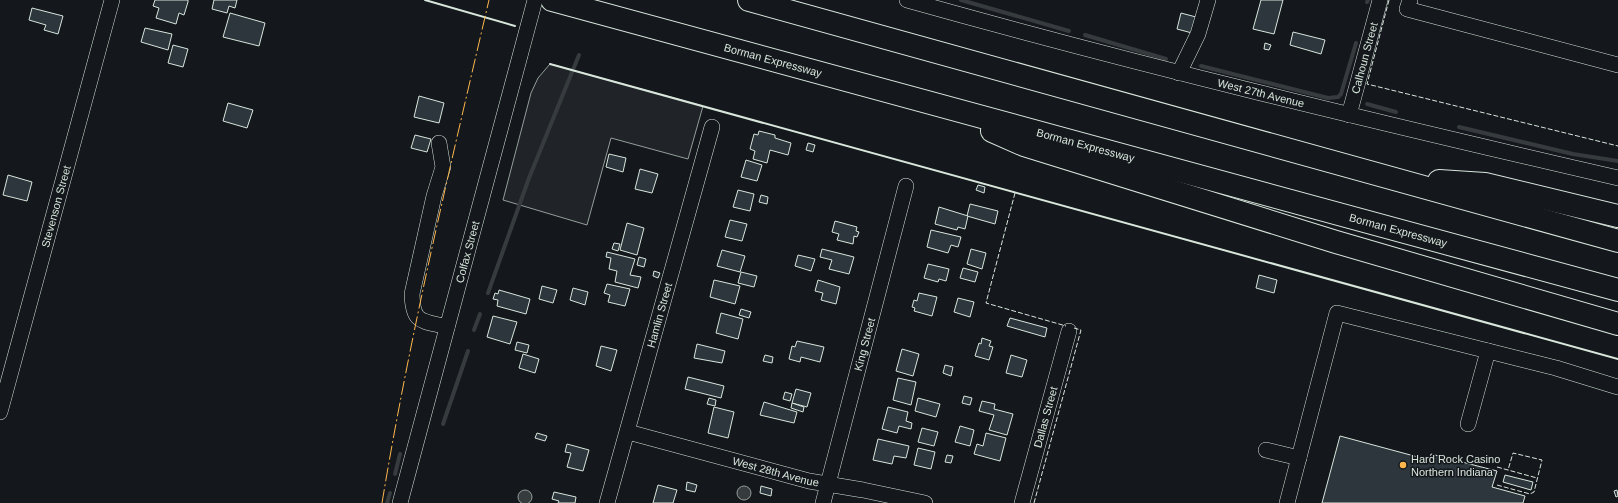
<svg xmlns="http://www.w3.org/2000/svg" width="1618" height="503" viewBox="0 0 1618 503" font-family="Helvetica,sans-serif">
	<rect width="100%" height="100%" fill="#14181c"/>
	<path fill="#202428" stroke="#939e99" d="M 550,64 L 703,106 L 688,159 L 611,138 L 587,225 L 503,200 L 531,93 L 538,78 Z"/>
	<g fill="#363b3e" stroke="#939e99">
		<circle cx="744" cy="493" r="7"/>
		<circle cx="525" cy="497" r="7"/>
	</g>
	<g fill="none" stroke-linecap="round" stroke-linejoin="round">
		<g stroke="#363b3e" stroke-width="4">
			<path d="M 961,0 L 1069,31"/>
			<path d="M 1367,2 L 1368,0"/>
			<path d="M 1085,35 L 1166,59"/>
			<path d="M 1201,66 L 1328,98 L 1338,97 L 1341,94 L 1356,43"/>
			<path d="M 1367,104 L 1396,112"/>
			<path d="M 1459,127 L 1573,154 L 1618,161"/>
			<path d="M 488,293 L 529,178 L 579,55"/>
			<path d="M 474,330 L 480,314"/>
			<path d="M 443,424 L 468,351"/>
			<path d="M 395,474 L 400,454"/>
			<path d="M 387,503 L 390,493"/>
		</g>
	</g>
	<g fill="#2c363c" stroke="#d8e6dc">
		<path d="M 155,0 L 188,0 L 188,2 L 184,15 L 179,13 L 176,24 L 156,18 L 159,8 L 153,6 Z"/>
		<path d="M 214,0 L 237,0 L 235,8 L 229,6 L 227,13 L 212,9 Z"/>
		<path d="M 1261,0 L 1283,0 L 1274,34 L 1253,29 Z"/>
		<path d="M 32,8 L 63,16 L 58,34 L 44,30 L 46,25 L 29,20 Z"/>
		<path d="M 230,13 L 265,23 L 259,46 L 223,37 Z"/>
		<path d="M 1181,13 L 1196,17 L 1192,33 L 1177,29 Z"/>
		<path d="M 145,28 L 172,34 L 168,50 L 141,42 Z"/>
		<path d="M 1293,32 L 1325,40 L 1321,54 L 1290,45 Z"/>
		<path d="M 1265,43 L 1271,45 L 1269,50 L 1264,49 Z"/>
		<path d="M 173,45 L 188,49 L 183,67 L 168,63 Z"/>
		<path d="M 419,96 L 444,103 L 439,123 L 414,117 Z"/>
		<path d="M 228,103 L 253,110 L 247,128 L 223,121 Z"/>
		<path d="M 759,131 L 775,135 L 775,138 L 791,143 L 788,155 L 770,150 L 767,163 L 753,159 L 755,151 L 750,149 L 754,134 L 758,135 Z"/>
		<path d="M 415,135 L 431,139 L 427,152 L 411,148 Z"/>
		<path d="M 808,143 L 815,145 L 813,152 L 806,150 Z"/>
		<path d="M 609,154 L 626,158 L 623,172 L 606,167 Z"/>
		<path d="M 746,160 L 762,165 L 757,181 L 741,177 Z"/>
		<path d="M 640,169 L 658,174 L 652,193 L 635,189 Z"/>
		<path d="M 8,175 L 32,182 L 27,201 L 3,195 Z"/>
		<path d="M 978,185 L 985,187 L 984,193 L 976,190 Z"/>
		<path d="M 738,190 L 754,194 L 750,211 L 733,207 Z"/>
		<path d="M 761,195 L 768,197 L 767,204 L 759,202 Z"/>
		<path d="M 970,204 L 998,211 L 995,224 L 967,216 Z"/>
		<path d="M 939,207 L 968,216 L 965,229 L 958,227 L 957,230 L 935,224 Z"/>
		<path d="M 730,220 L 747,224 L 742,241 L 725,237 Z"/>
		<path d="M 835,221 L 857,227 L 856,231 L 859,232 L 857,237 L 854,236 L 853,244 L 837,240 L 839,234 L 832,232 Z"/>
		<path d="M 627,223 L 644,228 L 637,255 L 620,250 Z"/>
		<path d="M 931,230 L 961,237 L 958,247 L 951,245 L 948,253 L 927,247 Z"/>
		<path d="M 614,243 L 620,244 L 618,251 L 612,249 Z"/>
		<path d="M 822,249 L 854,257 L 849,274 L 829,269 L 832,260 L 820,257 Z"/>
		<path d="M 971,249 L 986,253 L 982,269 L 967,264 Z"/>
		<path d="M 722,250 L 745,256 L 740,272 L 717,266 Z"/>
		<path d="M 607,252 L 635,259 L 630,275 L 641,277 L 638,288 L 615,282 L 617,271 L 609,269 L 611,258 L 606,257 Z"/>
		<path d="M 798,255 L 815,259 L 811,271 L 795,266 Z"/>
		<path d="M 639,257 L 646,259 L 644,267 L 637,265 Z"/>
		<path d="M 928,264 L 949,269 L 946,281 L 939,279 L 938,282 L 924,278 Z"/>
		<path d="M 963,268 L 978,272 L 975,282 L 960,278 Z"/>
		<path d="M 654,271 L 660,273 L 658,278 L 653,276 Z"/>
		<path d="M 741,272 L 757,276 L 754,287 L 738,283 Z"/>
		<path d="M 1259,275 L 1277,280 L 1274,293 L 1256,288 Z"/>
		<path d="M 714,280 L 740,286 L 735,304 L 710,297 Z"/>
		<path d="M 818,280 L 840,287 L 836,304 L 821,300 L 823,293 L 815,291 Z"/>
		<path d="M 607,284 L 630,289 L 625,306 L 608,302 L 610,295 L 604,293 Z"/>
		<path d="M 542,286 L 557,290 L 553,303 L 539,299 Z"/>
		<path d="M 573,288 L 588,292 L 585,305 L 570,300 Z"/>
		<path d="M 499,290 L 530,299 L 526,314 L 497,306 L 498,300 L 493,299 L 495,293 L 498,294 Z"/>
		<path d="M 919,293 L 937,297 L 932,316 L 914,311 L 915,308 L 912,307 L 914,300 L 917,301 Z"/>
		<path d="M 958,298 L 974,302 L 970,317 L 954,312 Z"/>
		<path d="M 741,309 L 751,312 L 749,318 L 739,315 Z"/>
		<path d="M 721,313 L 743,319 L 738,339 L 716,333 Z"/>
		<path d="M 493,316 L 517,322 L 510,344 L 487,337 Z"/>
		<path d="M 1010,318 L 1047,328 L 1045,337 L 1007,326 Z"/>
		<path d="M 982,338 L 991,341 L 989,346 L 993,347 L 989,360 L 975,356 L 979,343 L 981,344 Z"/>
		<path d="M 797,341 L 824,347 L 820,362 L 801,357 L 800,362 L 789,359 L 792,346 L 795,347 Z"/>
		<path d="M 517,342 L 529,345 L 527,353 L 515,350 Z"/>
		<path d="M 697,344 L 725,351 L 722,363 L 694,358 Z"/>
		<path d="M 601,346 L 617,350 L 611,371 L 596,366 Z"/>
		<path d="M 902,349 L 919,354 L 913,376 L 896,371 Z"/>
		<path d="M 523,354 L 539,359 L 535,373 L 519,368 Z"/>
		<path d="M 765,355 L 773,357 L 772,363 L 763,361 Z"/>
		<path d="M 1011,355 L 1027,360 L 1022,377 L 1006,373 Z"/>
		<path d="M 945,365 L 953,367 L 951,376 L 943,373 Z"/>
		<path d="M 688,377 L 724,386 L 721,398 L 685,389 Z"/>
		<path d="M 898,378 L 916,382 L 911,405 L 893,400 Z"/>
		<path d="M 796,389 L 811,393 L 807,407 L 792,403 Z"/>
		<path d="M 785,392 L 792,394 L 790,401 L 783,399 Z"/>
		<path d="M 964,396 L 972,398 L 970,405 L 962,403 Z"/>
		<path d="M 709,398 L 716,400 L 715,406 L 707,404 Z"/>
		<path d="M 918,398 L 940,404 L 936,417 L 915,411 Z"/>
		<path d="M 982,401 L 995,404 L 994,409 L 1013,414 L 1007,435 L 989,430 L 994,415 L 979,411 Z"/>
		<path d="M 764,402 L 797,412 L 794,423 L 760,415 Z"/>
		<path d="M 792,403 L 804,407 L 803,412 L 791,408 Z"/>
		<path d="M 714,407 L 734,412 L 728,438 L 708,433 Z"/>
		<path d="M 888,407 L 908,412 L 906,421 L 912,423 L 911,429 L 899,426 L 897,433 L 882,429 Z"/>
		<path d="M 960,426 L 974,430 L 970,446 L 955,442 Z"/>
		<path d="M 922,428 L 938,432 L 934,446 L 918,442 Z"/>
		<path d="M 537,433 L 547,436 L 545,441 L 535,438 Z"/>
		<path d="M 986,433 L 1006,438 L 1000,461 L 974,454 L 977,444 L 983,446 Z"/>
		<path d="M 1340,436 L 1429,460 L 1431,454 L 1497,471 L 1492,487 L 1525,496 L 1523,503 L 1322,503 Z"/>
		<path d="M 878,439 L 909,446 L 906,458 L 894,456 L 892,464 L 873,460 Z"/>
		<path d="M 567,444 L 589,450 L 583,471 L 567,467 L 571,453 L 565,452 Z"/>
		<path d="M 918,448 L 935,452 L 931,469 L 914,465 Z"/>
		<path d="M 947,455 L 953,456 L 951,463 L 945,462 Z"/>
		<path d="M 1505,475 L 1533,482 L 1531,490 L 1503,482 Z"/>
		<path d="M 687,482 L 697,485 L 695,492 L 686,490 Z"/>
		<path d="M 658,485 L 677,490 L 673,503 L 653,503 Z"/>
		<path d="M 761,486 L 772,489 L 771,496 L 760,493 Z"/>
		<path d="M 1617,490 L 1618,496 L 1616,497 L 1614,491 Z"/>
		<path d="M 554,492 L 576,497 L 575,503 L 558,503 L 559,501 L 552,499 Z"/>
	</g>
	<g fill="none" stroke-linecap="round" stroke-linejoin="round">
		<defs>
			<g id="minor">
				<path id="s1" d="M 907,0 C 1142,66 1380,123 1618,178"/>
				<path d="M 1410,0 L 1407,9 L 1618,65"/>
				<path d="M 1179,73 L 1198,34 L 1208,0"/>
				<path id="s2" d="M 1349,115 L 1380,0"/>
				<path d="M 439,143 L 443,167 L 434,196 L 412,294 C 413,324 421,320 447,327"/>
				<path id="s3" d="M 0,412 L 112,0"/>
				<path d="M 1468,424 L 1488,351"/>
				<path id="s4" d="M 628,432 L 809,481 L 863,490 L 925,503"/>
				<path d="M 1266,450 L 1299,458"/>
				<path id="s5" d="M 400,503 L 535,0"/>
				<path id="s6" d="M 607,503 L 712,127"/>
				<path id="s7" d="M 823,503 L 906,186"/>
				<path id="s8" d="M 1022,503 L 1069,331"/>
				<path d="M 1287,503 L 1337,313 L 1556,368 L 1618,387"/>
			</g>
			<g id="highway">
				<path id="s9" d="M 552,0 L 1618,290"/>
				<path d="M 749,0 L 1618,241"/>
				<path d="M 992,131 L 1024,145 L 1336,242 L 1618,324"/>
				<path d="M 1439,181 L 1485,184 L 1618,216"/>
			</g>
		</defs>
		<use href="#minor" stroke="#d8e6dc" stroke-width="16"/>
		<use href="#highway" stroke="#d8e6dc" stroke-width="24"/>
		<use href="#minor" stroke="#14181c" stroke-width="15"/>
		<use href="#highway" stroke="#14181c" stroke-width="22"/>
		<g stroke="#d8e6dc" stroke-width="1" stroke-dasharray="5 2" stroke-linecap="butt">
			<path d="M 1389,0 L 1367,84 L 1618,146"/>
			<path d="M 1015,193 L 986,303 L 1066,326"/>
			<path d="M 1497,467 L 1537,478"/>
			<path d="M 1497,485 L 1530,494 L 1534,492 L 1542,460 L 1513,453 L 1508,470"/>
			<path d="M 1034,503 L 1081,330 L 1074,328"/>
		</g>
		<g stroke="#d8e6dc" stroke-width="2">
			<path d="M 425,0 L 515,26"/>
			<path d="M 550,64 L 1618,359"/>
		</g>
		<path stroke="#ffb74d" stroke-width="1" stroke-dasharray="14 3 2 3" stroke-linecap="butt" d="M 382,503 C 410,334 450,167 489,0"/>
	</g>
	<circle fill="#ffb74d" stroke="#14181c" stroke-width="1.5" cx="1403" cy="465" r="4"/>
	<g text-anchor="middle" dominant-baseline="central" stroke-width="3" stroke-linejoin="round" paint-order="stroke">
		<g font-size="11" fill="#d8e6dc" stroke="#14181c">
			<text stroke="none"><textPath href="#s2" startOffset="59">Calhoun Street</textPath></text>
			<text stroke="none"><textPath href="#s9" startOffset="229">Borman Expressway</textPath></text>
			<text stroke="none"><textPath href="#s1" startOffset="366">West 27th Avenue</textPath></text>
			<text stroke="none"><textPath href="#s9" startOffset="553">Borman Expressway</textPath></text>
			<text stroke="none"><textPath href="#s3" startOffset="213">Stevenson Street</textPath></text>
			<text stroke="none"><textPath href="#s9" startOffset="877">Borman Expressway</textPath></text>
			<text stroke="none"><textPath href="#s5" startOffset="260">Colfax Street</textPath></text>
			<text stroke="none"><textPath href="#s6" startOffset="195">Hamlin Street</textPath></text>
			<text stroke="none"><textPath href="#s7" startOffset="164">King Street</textPath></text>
			<text stroke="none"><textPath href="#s8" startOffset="89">Dallas Street</textPath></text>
			<text stroke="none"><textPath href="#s4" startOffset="153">West 28th Avenue</textPath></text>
		</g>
		<g font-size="11" fill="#d8e6dc" stroke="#14181c" text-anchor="start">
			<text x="1411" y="459">Hard Rock Casino<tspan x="1411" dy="13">Northern Indiana</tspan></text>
		</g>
	</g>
</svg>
